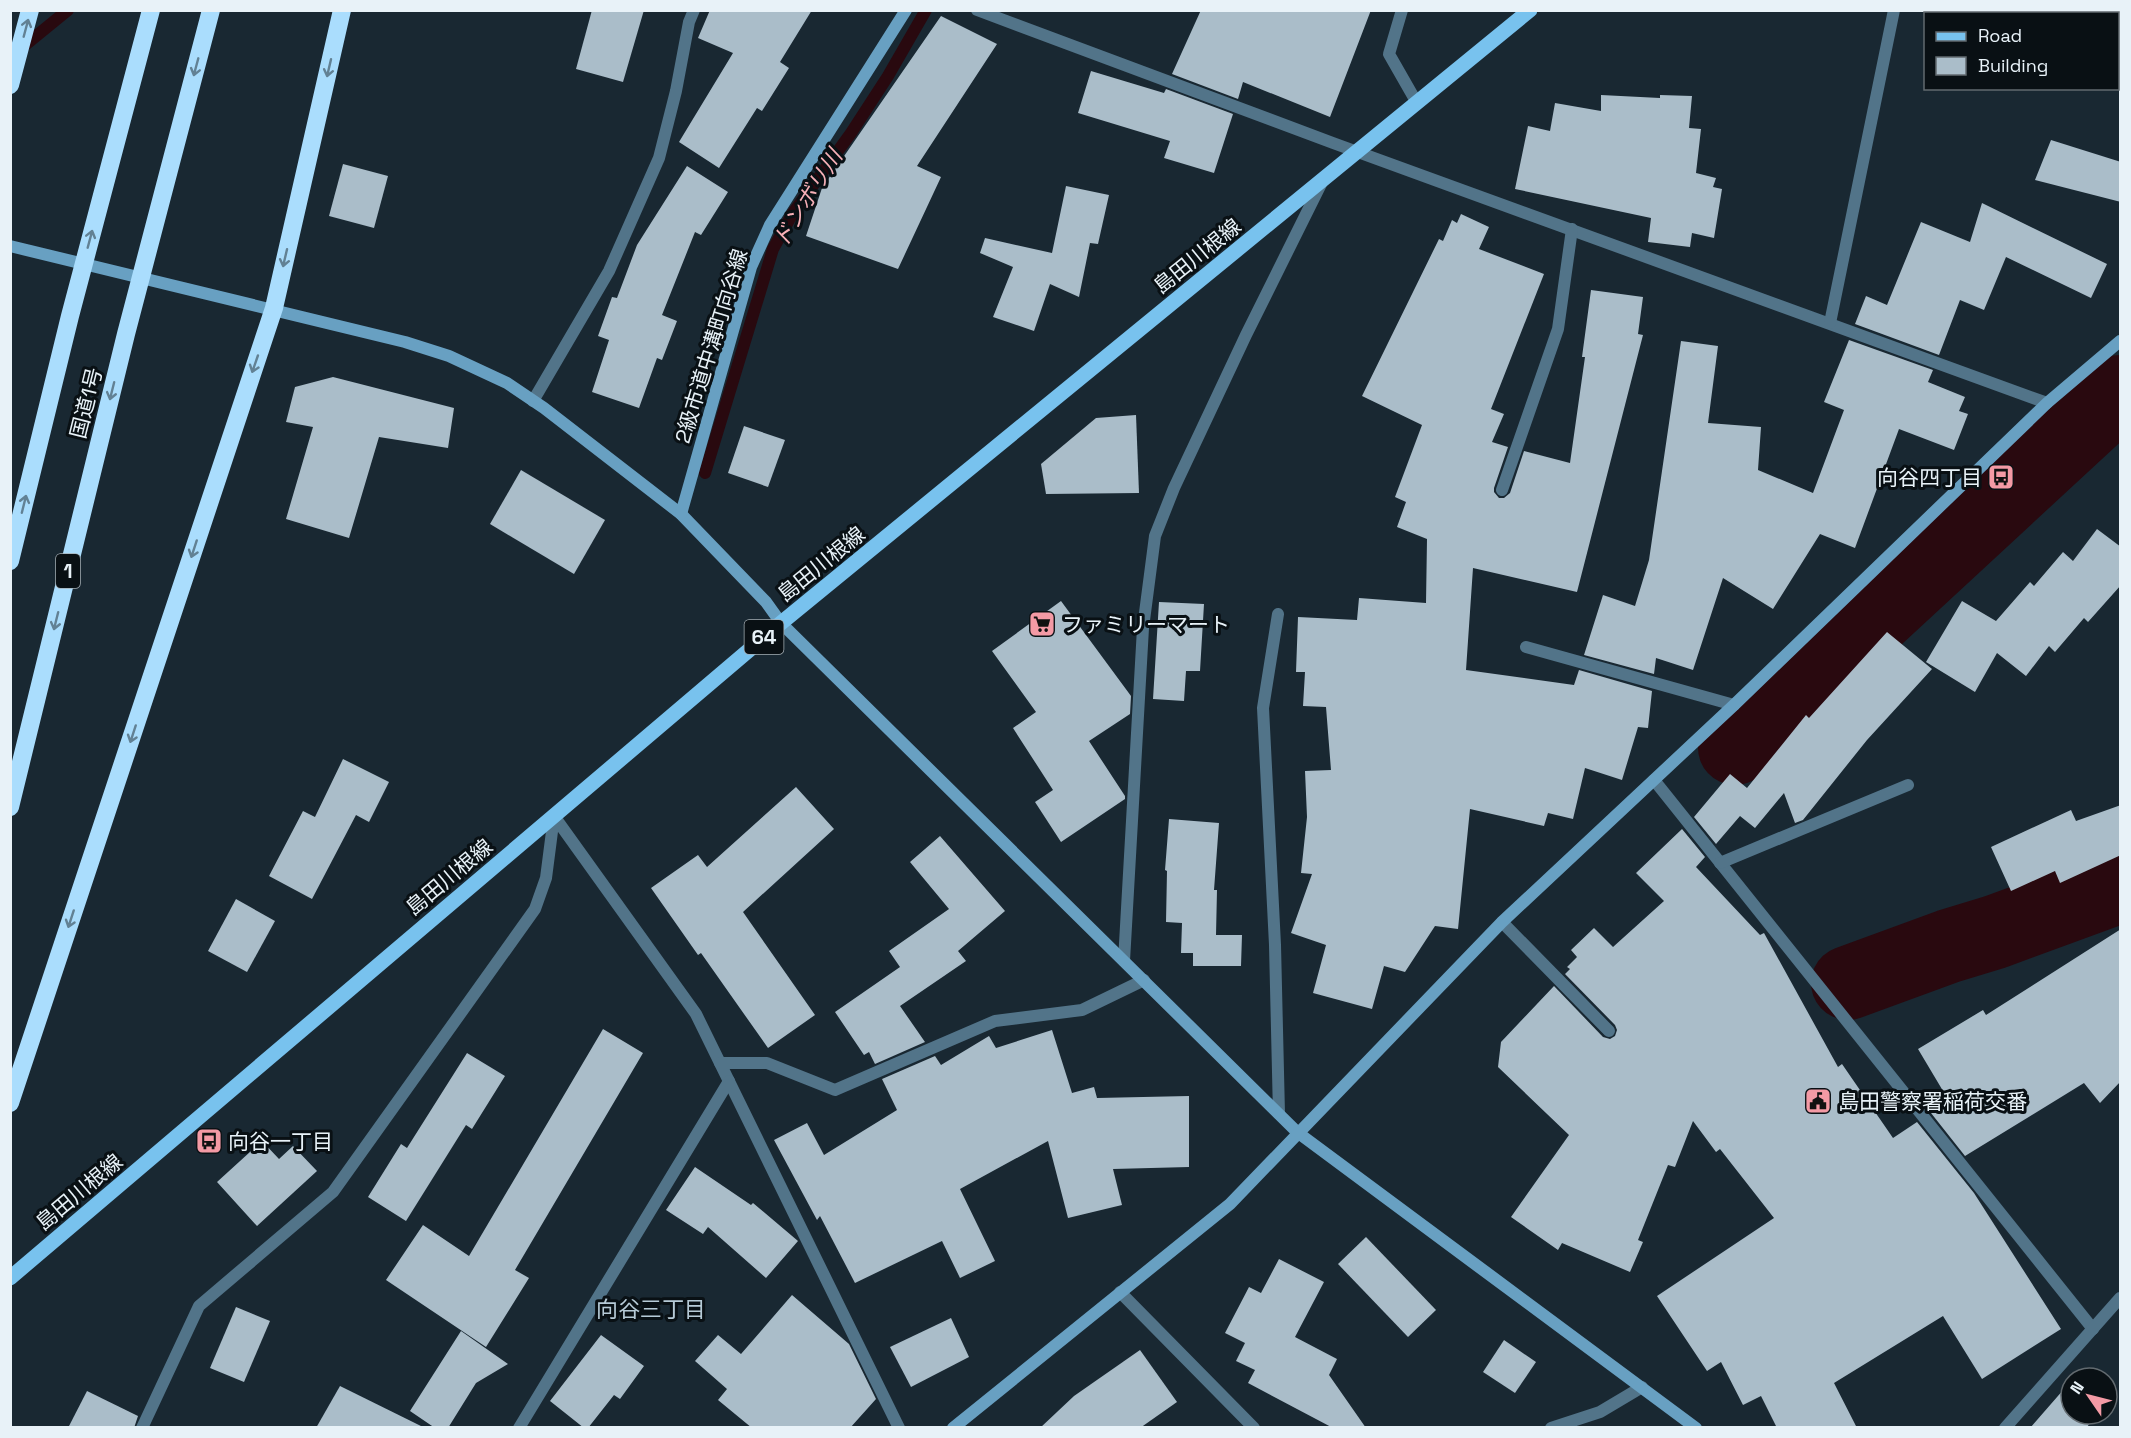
<svg xmlns="http://www.w3.org/2000/svg" width="2131" height="1438" viewBox="0 0 2131 1438" font-family="'Space Grotesk','Noto Sans JP',sans-serif">
	<rect width="100%" height="100%" fill="#192832"/>
	<g fill="none" stroke-linecap="round" stroke-linejoin="round">
		<g stroke="#29090f" stroke-width="12">
			<path d="M 19,50 L 68,10"/>
			<path d="M 705,473 L 773,249 L 793,213 L 851,133 L 888,76 L 926,10"/>
		</g>
		<g stroke="#29090f" stroke-width="74">
			<path d="M 1735,748 L 2120,392"/>
			<path d="M 1848,983 L 1949,946 L 1995,932 L 2120,886"/>
		</g>
	</g>
	<g fill="#aabdc9">
		<path d="M 592,10 L 644,10 L 623,82 L 576,69 Z"/>
		<path d="M 710,10 L 812,10 L 780,62 L 789,68 L 762,111 L 757,108 L 719,168 L 679,142 L 733,53 L 698,38 Z"/>
		<path d="M 1201,10 L 1371,10 L 1330,117 L 1243,82 L 1238,99 L 1172,74 Z"/>
		<path d="M 941,16 L 997,44 L 917,166 L 941,177 L 898,269 L 806,236 L 822,188 Z"/>
		<path d="M 1091,71 L 1164,93 L 1166,89 L 1233,114 L 1214,173 L 1164,158 L 1170,141 L 1078,113 Z"/>
		<path d="M 1601,95 L 1660,98 L 1660,95 L 1692,96 L 1689,128 L 1701,129 L 1696,173 L 1716,178 L 1713,187 L 1722,189 L 1714,238 L 1692,233 L 1690,247 L 1648,242 L 1651,218 L 1515,189 L 1528,126 L 1550,131 L 1555,103 L 1601,111 Z"/>
		<path d="M 2051,140 L 2121,162 L 2121,202 L 2035,180 Z"/>
		<path d="M 343,164 L 388,176 L 374,228 L 329,216 Z"/>
		<path d="M 687,166 L 728,192 L 701,235 L 695,232 L 662,315 L 677,321 L 662,360 L 657,358 L 639,408 L 592,392 L 609,340 L 598,336 L 612,297 L 617,298 L 637,245 Z"/>
		<path d="M 1066,186 L 1109,195 L 1098,244 L 1090,243 L 1079,297 L 1050,284 L 1034,331 L 993,317 L 1013,267 L 980,253 L 985,238 L 1052,253 Z"/>
		<path d="M 1982,203 L 2107,264 L 2091,298 L 2006,257 L 1984,310 L 1960,300 L 1939,355 L 1855,324 L 1866,296 L 1887,305 L 1921,222 L 1970,242 Z"/>
		<path d="M 1461,214 L 1489,227 L 1479,249 L 1544,274 L 1491,409 L 1504,414 L 1492,442 L 1508,447 L 1494,488 L 1494,492 L 1499,498 L 1504,498 L 1510,493 L 1524,451 L 1570,463 L 1585,357 L 1582,357 L 1591,290 L 1643,297 L 1638,334 L 1643,335 L 1577,592 L 1473,568 L 1466,670 L 1574,685 L 1579,670 L 1652,691 L 1648,728 L 1638,727 L 1622,780 L 1585,768 L 1573,819 L 1548,813 L 1544,826 L 1470,809 L 1458,929 L 1435,926 L 1405,972 L 1384,966 L 1372,1009 L 1313,993 L 1326,945 L 1291,933 L 1312,874 L 1301,873 L 1307,817 L 1305,771 L 1331,770 L 1326,707 L 1303,706 L 1305,672 L 1296,672 L 1298,617 L 1357,620 L 1359,598 L 1426,603 L 1427,539 L 1397,527 L 1406,502 L 1395,497 L 1422,425 L 1362,396 L 1439,239 L 1443,241 L 1452,220 L 1457,223 Z"/>
		<path d="M 1849,340 L 1933,370 L 1928,382 L 1965,397 L 1959,411 L 1968,414 L 1954,450 L 1899,429 L 1855,548 L 1820,534 L 1773,609 L 1723,578 L 1693,670 L 1656,658 L 1654,674 L 1584,655 L 1603,595 L 1635,606 L 1649,560 L 1681,341 L 1718,346 L 1708,423 L 1761,427 L 1758,470 L 1813,493 L 1844,410 L 1824,402 Z"/>
		<path d="M 333,377 L 454,408 L 448,448 L 379,437 L 349,538 L 286,519 L 313,427 L 286,422 L 295,387 Z"/>
		<path d="M 1136,415 L 1139,493 L 1046,494 L 1041,464 L 1096,418 Z"/>
		<path d="M 744,426 L 785,440 L 768,487 L 728,473 Z"/>
		<path d="M 521,470 L 605,520 L 574,574 L 490,524 Z"/>
		<path d="M 2097,529 L 2121,547 L 2121,585 L 2088,622 L 2084,618 L 2055,652 L 2049,646 L 2026,676 L 1997,653 L 1975,692 L 1926,662 L 1962,601 L 1996,621 L 2030,582 L 2034,586 L 2063,552 L 2073,561 Z"/>
		<path d="M 1061,601 L 1131,696 L 1130,714 L 1089,741 L 1125,796 L 1125,799 L 1061,842 L 1035,802 L 1053,790 L 1013,728 L 1036,712 L 992,651 Z"/>
		<path d="M 1159,602 L 1204,604 L 1200,671 L 1186,671 L 1184,701 L 1153,699 Z"/>
		<path d="M 1887,632 L 1932,669 L 1867,740 L 1803,820 L 1795,823 L 1784,793 L 1755,828 L 1740,816 L 1716,844 L 1694,817 L 1730,774 L 1747,788 L 1806,715 L 1809,718 Z"/>
		<path d="M 343,759 L 389,782 L 369,822 L 356,815 L 312,899 L 269,876 L 303,811 L 315,817 Z"/>
		<path d="M 796,787 L 834,829 L 743,912 L 815,1015 L 768,1048 L 701,953 L 698,955 L 651,888 L 698,855 L 707,867 Z"/>
		<path d="M 2121,805 L 2121,855 L 2060,883 L 2055,871 L 2011,891 L 1991,847 L 2071,810 L 2076,821 Z"/>
		<path d="M 1169,819 L 1219,823 L 1214,890 L 1217,890 L 1216,935 L 1242,935 L 1241,966 L 1193,966 L 1193,953 L 1181,953 L 1182,923 L 1166,922 L 1167,871 L 1165,870 Z"/>
		<path d="M 1682,829 L 1705,857 L 1696,867 L 1760,935 L 1764,933 L 1838,1067 L 1842,1064 L 1893,1138 L 1917,1122 L 1974,1193 L 2061,1329 L 1982,1379 L 1943,1316 L 1834,1383 L 1857,1428 L 1777,1428 L 1761,1396 L 1743,1405 L 1721,1362 L 1707,1371 L 1657,1296 L 1774,1218 L 1720,1149 L 1716,1152 L 1693,1121 L 1675,1167 L 1668,1165 L 1638,1240 L 1643,1242 L 1630,1272 L 1562,1243 L 1558,1250 L 1511,1217 L 1569,1135 L 1498,1067 L 1501,1042 L 1554,986 L 1603,1037 L 1610,1039 L 1615,1036 L 1617,1030 L 1615,1025 L 1565,974 L 1570,969 L 1567,967 L 1577,957 L 1571,950 L 1594,928 L 1613,947 L 1664,901 L 1636,873 Z"/>
		<path d="M 940,836 L 1005,911 L 958,951 L 966,961 L 900,1006 L 925,1042 L 875,1064 L 869,1052 L 864,1055 L 835,1012 L 900,967 L 889,951 L 949,909 L 910,862 Z"/>
		<path d="M 236,899 L 275,921 L 247,972 L 208,951 Z"/>
		<path d="M 2121,929 L 2121,1081 L 2100,1103 L 2084,1083 L 1965,1156 L 1931,1113 L 1949,1101 L 1918,1049 L 1983,1010 L 1986,1015 Z"/>
		<path d="M 603,1029 L 643,1053 L 515,1270 L 529,1278 L 486,1347 L 386,1280 L 423,1225 L 469,1256 Z"/>
		<path d="M 1052,1030 L 1072,1093 L 1094,1087 L 1097,1098 L 1189,1096 L 1189,1167 L 1113,1169 L 1122,1205 L 1068,1218 L 1048,1141 L 960,1189 L 995,1261 L 960,1278 L 942,1241 L 855,1283 L 820,1216 L 817,1220 L 774,1140 L 807,1123 L 824,1155 L 897,1110 L 882,1079 L 935,1056 L 941,1065 L 989,1036 L 996,1048 Z"/>
		<path d="M 467,1053 L 505,1076 L 472,1129 L 466,1125 L 406,1221 L 368,1197 L 401,1144 L 407,1148 Z"/>
		<path d="M 262,1141 L 279,1159 L 293,1146 L 317,1171 L 257,1226 L 217,1182 Z"/>
		<path d="M 695,1167 L 751,1205 L 753,1203 L 798,1241 L 766,1278 L 708,1227 L 703,1234 L 666,1210 Z"/>
		<path d="M 1366,1237 L 1436,1310 L 1408,1337 L 1338,1264 Z"/>
		<path d="M 1279,1259 L 1324,1282 L 1295,1337 L 1337,1359 L 1329,1375 L 1366,1428 L 1333,1428 L 1248,1383 L 1255,1370 L 1236,1361 L 1245,1343 L 1225,1333 L 1249,1287 L 1261,1293 Z"/>
		<path d="M 792,1295 L 849,1344 L 876,1399 L 850,1428 L 752,1428 L 718,1400 L 727,1389 L 695,1361 L 718,1335 L 741,1354 Z"/>
		<path d="M 236,1307 L 270,1321 L 244,1382 L 210,1368 Z"/>
		<path d="M 951,1318 L 969,1357 L 911,1387 L 890,1347 Z"/>
		<path d="M 461,1331 L 508,1364 L 476,1383 L 448,1428 L 435,1428 L 410,1411 Z"/>
		<path d="M 601,1335 L 644,1366 L 620,1399 L 614,1395 L 588,1428 L 584,1428 L 550,1401 Z"/>
		<path d="M 1504,1340 L 1536,1362 L 1515,1393 L 1483,1372 Z"/>
		<path d="M 1140,1350 L 1177,1402 L 1140,1428 L 1040,1428 L 1074,1396 Z"/>
		<path d="M 2071,1381 L 2071,1414 L 2098,1414 L 2086,1428 L 2030,1428 Z"/>
		<path d="M 340,1386 L 425,1428 L 316,1428 Z"/>
		<path d="M 87,1391 L 138,1416 L 134,1428 L 68,1428 Z"/>
	</g>
	<g fill="none" stroke-linecap="round" stroke-linejoin="round">
		<g stroke="#527489" stroke-width="12">
			<path d="M 1120,1292 L 1254,1428"/>
			<path d="M 1551,1428 L 1600,1412 L 1642,1387"/>
		</g>
		<g stroke="#527489" stroke-width="12">
			<path d="M 977,10 L 1333,143 L 2047,403"/>
			<path d="M 1402,10 L 1389,54 L 1417,103"/>
			<path d="M 1994,10 L 2002,14"/>
			<path d="M 2118,47 L 2120,48"/>
			<path d="M 1830,323 L 1894,10"/>
			<path d="M 533,401 L 609,271 L 659,158 L 676,91 L 689,22 L 694,10"/>
			<path d="M 1502,490 L 1558,329 L 1572,229"/>
			<path d="M 1278,614 L 1263,708 L 1275,945 L 1279,1114"/>
			<path d="M 1526,647 L 1734,705"/>
			<path d="M 1654,780 L 2093,1329"/>
			<path d="M 554,816 L 696,1014 L 899,1428"/>
			<path d="M 1720,863 L 1908,785"/>
			<path d="M 1502,922 L 1609,1031"/>
			<path d="M 1124,961 L 1143,628 L 1155,536 L 1174,488 L 1246,335 L 1322,182"/>
			<path d="M 720,1063 L 767,1063 L 835,1090 L 995,1021 L 1082,1010 L 1144,980"/>
			<path d="M 142,1428 L 199,1306 L 333,1192 L 535,909 L 546,878 L 554,816"/>
			<path d="M 519,1428 L 729,1081"/>
			<path d="M 2005,1428 L 2120,1298"/>
		</g>
		<g stroke="#68a0c2" stroke-width="12">
			<path d="M 10,246 L 405,342 L 449,356 L 507,383 L 544,408 L 681,514 L 766,602 L 781,623 L 1297,1132 L 1696,1428"/>
			<path d="M 681,514 L 751,267 L 770,225 L 906,10"/>
			<path d="M 953,1428 L 1230,1204 L 1502,922 L 1734,705 L 2047,403 L 2120,341"/>
		</g>
		<path stroke="#78c2ee" stroke-width="15" d="M 10,1278 L 781,623 L 1530,10"/>
		<g stroke="#aaddfd" stroke-width="18">
			<path d="M 10,85 L 30,10"/>
			<path d="M 10,561 L 70,316 L 151,10"/>
			<path d="M 10,807 L 126,334 L 211,10"/>
			<path d="M 10,1103 L 274,308 L 342,10"/>
		</g>
	</g>
	<defs><path id="oneway-shaft" d="M-6 0H5M1.5-3L5.5 0L1.5 3" fill="none" stroke-width="1.6" stroke-linecap="round" stroke-linejoin="round" transform="scale(1.5)"/></defs>
	<g stroke="#628194">
		<use href="#oneway-shaft" transform="translate(26 28) rotate(-75)"/>
		<use href="#oneway-shaft" transform="translate(196 67) rotate(105)"/>
		<use href="#oneway-shaft" transform="translate(329 68) rotate(103)"/>
		<use href="#oneway-shaft" transform="translate(90 239) rotate(-75)"/>
		<use href="#oneway-shaft" transform="translate(285 258) rotate(103)"/>
		<use href="#oneway-shaft" transform="translate(255 364) rotate(109)"/>
		<use href="#oneway-shaft" transform="translate(112 391) rotate(104)"/>
		<use href="#oneway-shaft" transform="translate(24 504) rotate(-76)"/>
		<use href="#oneway-shaft" transform="translate(194 549) rotate(108)"/>
		<use href="#oneway-shaft" transform="translate(56 621) rotate(104)"/>
		<use href="#oneway-shaft" transform="translate(133 734) rotate(108)"/>
		<use href="#oneway-shaft" transform="translate(71 919) rotate(108)"/>
	</g>
	<defs>
		<symbol id="bus-square" viewBox="-11 -11 22 22"><rect x="-9" y="-9" width="18" height="18" rx="4" fill="#f49aa5" stroke="#091014"/><path d="M-5-6H5V4H4V6H2V4H-2V6H-4V4H-5ZM-3.5-4V0h7V-4ZM-3.5 1.2v1.5H-2V1.2ZM2 1.2v1.5H3.5V1.2Z" fill="#111"/></symbol>
		<symbol id="supermarket-square" viewBox="-11 -11 22 22"><rect x="-9" y="-9" width="18" height="18" rx="4" fill="#f49aa5" stroke="#091014"/><path d="M-6-5.5h2.5l.6 2H6L4.5 2H-2.5L-4.4-4H-6ZM-1.5 3.2a1.3 1.3 0 1 0 .1 0ZM3 3.2a1.3 1.3 0 1 0 .1 0Z" fill="#111"/></symbol>
		<symbol id="civic-square" viewBox="-11 -11 22 22"><rect x="-9" y="-9" width="18" height="18" rx="4" fill="#f49aa5" stroke="#091014"/><path d="M-.6-6.5H3V-4.5H.6V-3L4-1V1h2V6H-6V1h2V-1L-.6-3ZM-1.2 2.5V6h2.4V2.5Z" fill="#111"/></symbol>
	</defs>
	<g fill-rule="evenodd">
		<use href="#bus-square" x="1986" y="462" width="30" height="30"/>
		<use href="#supermarket-square" x="1027" y="609" width="30" height="30"/>
		<use href="#civic-square" x="1803" y="1086" width="30" height="30"/>
		<use href="#bus-square" x="194" y="1126" width="30" height="30"/>
	</g>
	<g text-anchor="middle" dominant-baseline="central" stroke-width="6" stroke-linejoin="round" paint-order="stroke">
		<g fill="#091014" stroke="#a5aeb4" stroke-width="1.5">
			<rect x="56" y="554" width="24" height="34" rx="4.5"/>
			<rect x="744.5" y="620" width="39" height="34" rx="4.5"/>
		</g>
		<g font-size="20" font-weight="bold" fill="#e8f2f8">
			<text x="68" y="571">1</text>
			<text x="764" y="637">64</text>
		</g>
		<g font-size="21" fill="#e8f2f8" stroke="#091014">
			<text transform="translate(1197 256) rotate(-39)">島田川根線</text>
			<text transform="translate(711 346) rotate(-73)">2級市道中溝町向谷線</text>
			<text transform="translate(86 403) rotate(-76)">国道1号</text>
			<text transform="translate(821 564) rotate(-39)">島田川根線</text>
			<text transform="translate(449 877) rotate(-40)">島田川根線</text>
			<text transform="translate(79 1192) rotate(-40)">島田川根線</text>
		</g>
		<g font-size="21" fill="#e8f2f8" stroke="#091014" text-anchor="start">
			<text x="1982" y="477" text-anchor="end">向谷四丁目</text>
			<text x="1062" y="624">ファミリーマート</text>
			<text x="1838" y="1101">島田警察署稲荷交番</text>
			<text x="228" y="1141">向谷一丁目</text>
		</g>
		<g font-size="22" font-style="italic" fill="#f7b0b7" stroke="#091014">
			<text transform="translate(807 198) rotate(-58)">ドンボリ川</text>
		</g>
		<g font-size="22" fill="#b6cad6" stroke="#091014">
			<text x="651" y="1309">向谷三丁目</text>
		</g>
	</g>
	<rect width="2131" height="1438" fill="none" stroke="#e8f2f8" stroke-width="24"/>
	<rect x="1924" y="12" width="195" height="78" fill="#091014" stroke="#626a6f" stroke-width="1.5"/>
	<rect x="1936" y="32" width="30" height="9" fill="#78c2ee" stroke="#626a6f" stroke-width="1.5"/>
	<text x="1978" y="42" font-size="18" fill="#e8f2f8">Road</text>
	<rect x="1936" y="57" width="30" height="18" fill="#aabdc9" stroke="#626a6f" stroke-width="1.5"/>
	<text x="1978" y="72" font-size="18" fill="#e8f2f8">Building</text>
	<g transform="translate(2089 1396) rotate(305)"><circle r="28" fill="#091014" stroke="#626a6f" stroke-width="1.5"/>
	<path d="M0-4.5L10 22L0 15L-10 22Z" fill="#f49aa5"/>
	<text y="-9" font-size="16" font-weight="bold" text-anchor="middle" fill="#e8f2f8">N</text>
	</g>
</svg>
